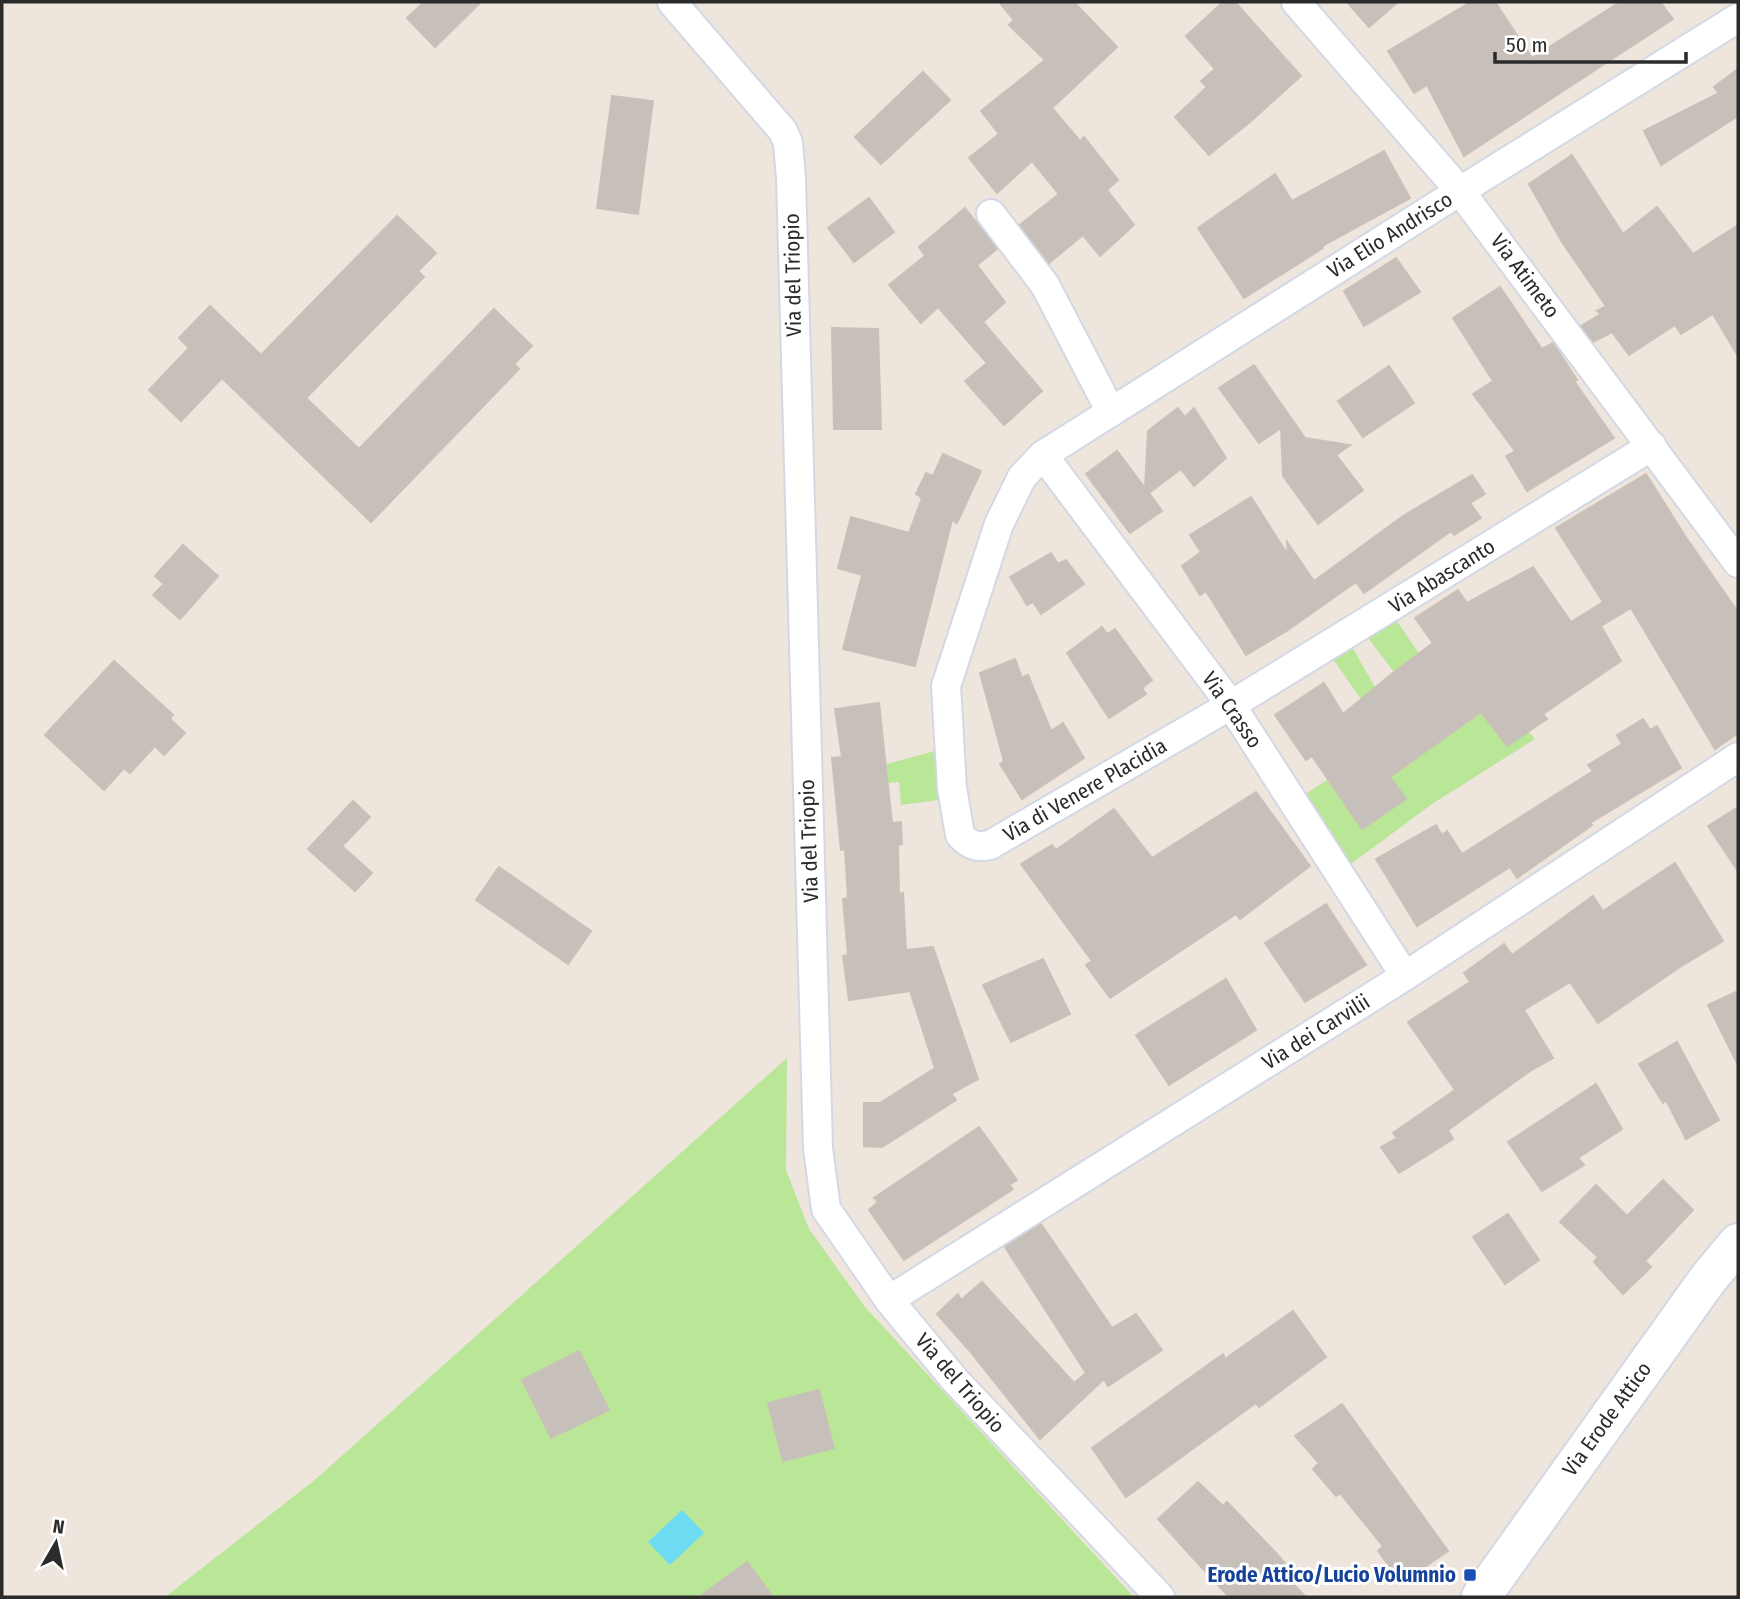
<svg xmlns="http://www.w3.org/2000/svg" width="1740" height="1599" viewBox="0 0 1740 1599" font-family="'Fira Sans Condensed',sans-serif">
	<rect width="100%" height="100%" fill="#eee5dd"/>
	<g fill="#bae698">
		<path d="M 1396,620 L 1465,720 L 1481,711 L 1507,746 L 1529,732 L 1535,739 L 1432,804 L 1351,864 L 1304,795 L 1389,740 L 1331,656 L 1350,643 L 1375,687 L 1394,672 L 1365,634 Z"/>
		<path d="M 939,750 L 938,800 L 901,805 L 899,782 L 888,783 L 887,764 Z"/>
		<path d="M 787,1058 L 786,1170 L 809,1229 L 865,1307 L 1134,1597 L 165,1597 L 316,1479 Z"/>
	</g>
	<path fill="#6ddcf3" d="M 682,1510 L 704,1533 L 670,1565 L 648,1542 Z"/>
	<g fill="#c6bfba" stroke="#c9c1b7" stroke-width="2">
		<path d="M 424,2 L 481,2 L 435,47 L 407,18 Z"/>
		<path d="M 999,2 L 1074,2 L 1117,47 L 1052,108 L 1080,141 L 1084,137 L 1118,180 L 1107,190 L 1134,225 L 1100,256 L 1083,235 L 1049,263 L 1020,225 L 1059,194 L 1032,161 L 997,193 L 969,158 L 999,134 L 981,111 L 1045,60 L 1009,25 L 1014,20 Z"/>
		<path d="M 1223,2 L 1235,2 L 1301,76 L 1250,122 L 1209,155 L 1175,117 L 1207,87 L 1201,81 L 1215,69 L 1186,36 Z"/>
		<path d="M 1347,2 L 1398,2 L 1369,27 Z"/>
		<path d="M 1471,2 L 1495,2 L 1532,58 L 1620,2 L 1660,2 L 1673,19 L 1464,156 L 1427,85 L 1414,93 L 1388,51 Z"/>
		<path d="M 1738,69 L 1738,116 L 1661,165 L 1644,131 L 1719,93 L 1714,87 Z"/>
		<path d="M 923,72 L 950,100 L 881,164 L 855,137 Z"/>
		<path d="M 612,96 L 653,101 L 638,214 L 597,208 Z"/>
		<path d="M 1384,151 L 1410,198 L 1322,246 L 1323,248 L 1244,298 L 1198,228 L 1275,174 L 1292,201 Z"/>
		<path d="M 1572,155 L 1623,234 L 1657,207 L 1693,254 L 1738,225 L 1738,356 L 1713,314 L 1681,334 L 1675,325 L 1629,355 L 1612,332 L 1593,342 L 1581,326 L 1601,314 L 1597,311 L 1606,306 L 1562,242 L 1529,184 Z"/>
		<path d="M 869,198 L 894,232 L 854,262 L 828,228 Z"/>
		<path d="M 965,208 L 997,249 L 977,265 L 1005,302 L 983,322 L 1042,391 L 1004,425 L 965,381 L 987,363 L 938,307 L 921,323 L 889,285 L 925,256 L 919,247 Z"/>
		<path d="M 397,216 L 436,253 L 418,271 L 424,277 L 306,398 L 359,449 L 494,309 L 532,346 L 514,364 L 519,369 L 371,522 L 222,378 L 181,421 L 149,390 L 189,348 L 179,338 L 210,306 L 261,355 Z"/>
		<path d="M 1396,258 L 1420,292 L 1364,326 L 1344,291 Z"/>
		<path d="M 1500,287 L 1542,349 L 1553,343 L 1577,380 L 1574,381 L 1614,438 L 1527,491 L 1506,456 L 1515,451 L 1473,394 L 1493,381 L 1453,318 Z"/>
		<path d="M 832,328 L 878,329 L 881,429 L 834,429 Z"/>
		<path d="M 1254,365 L 1305,438 L 1350,445 L 1336,455 L 1363,490 L 1318,524 L 1283,476 L 1281,428 L 1259,443 L 1219,388 Z"/>
		<path d="M 1389,366 L 1414,403 L 1363,437 L 1338,401 Z"/>
		<path d="M 1178,408 L 1185,417 L 1194,408 L 1226,458 L 1194,486 L 1181,469 L 1149,493 L 1162,511 L 1130,533 L 1086,474 L 1117,451 L 1145,488 L 1148,431 Z"/>
		<path d="M 943,454 L 981,471 L 957,523 L 952,520 L 915,666 L 843,649 L 862,575 L 838,568 L 851,517 L 909,533 L 922,498 L 916,494 L 926,473 L 933,476 Z"/>
		<path d="M 1646,474 L 1685,536 L 1738,612 L 1738,733 L 1715,749 L 1631,608 L 1601,626 L 1621,661 L 1543,714 L 1547,719 L 1507,746 L 1481,712 L 1390,777 L 1406,799 L 1362,829 L 1312,756 L 1306,760 L 1275,715 L 1324,683 L 1343,714 L 1394,672 L 1433,643 L 1415,618 L 1458,590 L 1467,603 L 1533,567 L 1571,622 L 1603,602 L 1556,528 Z"/>
		<path d="M 1472,475 L 1485,494 L 1470,503 L 1481,518 L 1454,535 L 1451,531 L 1364,593 L 1356,582 L 1288,630 L 1246,655 L 1206,591 L 1200,595 L 1182,566 L 1201,552 L 1190,535 L 1251,497 L 1288,555 L 1287,542 L 1314,581 L 1403,516 Z"/>
		<path d="M 183,545 L 218,576 L 180,619 L 153,595 L 164,584 L 155,576 Z"/>
		<path d="M 1051,553 L 1058,564 L 1066,560 L 1084,584 L 1041,614 L 1033,602 L 1027,605 L 1010,577 Z"/>
		<path d="M 1102,627 L 1107,634 L 1115,629 L 1152,680 L 1142,688 L 1146,694 L 1109,718 L 1067,653 Z"/>
		<path d="M 1015,659 L 1022,678 L 1028,675 L 1051,731 L 1063,723 L 1084,758 L 1022,799 L 1000,764 L 1004,761 L 980,673 Z"/>
		<path d="M 114,661 L 173,715 L 170,719 L 185,733 L 164,755 L 155,746 L 130,773 L 124,768 L 104,790 L 45,735 Z"/>
		<path d="M 879,703 L 892,823 L 901,822 L 902,844 L 898,845 L 899,894 L 903,893 L 906,950 L 933,947 L 978,1079 L 951,1094 L 956,1100 L 882,1147 L 864,1146 L 864,1103 L 880,1103 L 935,1068 L 910,991 L 849,1000 L 843,956 L 848,955 L 843,899 L 848,898 L 845,849 L 841,850 L 832,758 L 842,757 L 835,709 Z"/>
		<path d="M 1643,719 L 1650,730 L 1657,726 L 1681,768 L 1590,823 L 1592,825 L 1517,878 L 1510,867 L 1417,926 L 1376,859 L 1436,825 L 1442,835 L 1447,831 L 1462,854 L 1593,771 L 1588,765 L 1622,744 L 1617,735 Z"/>
		<path d="M 1256,792 L 1310,866 L 1240,919 L 1236,914 L 1110,998 L 1086,965 L 1092,961 L 1021,864 L 1052,845 L 1056,850 L 1114,809 L 1152,858 Z"/>
		<path d="M 353,801 L 370,817 L 342,846 L 372,873 L 355,891 L 308,849 Z"/>
		<path d="M 1738,807 L 1738,871 L 1708,826 Z"/>
		<path d="M 1675,863 L 1723,941 L 1680,967 L 1598,1023 L 1570,982 L 1524,1010 L 1553,1058 L 1530,1071 L 1448,1130 L 1453,1139 L 1399,1173 L 1381,1147 L 1397,1138 L 1393,1133 L 1455,1090 L 1408,1022 L 1470,982 L 1464,973 L 1504,944 L 1512,955 L 1593,896 L 1603,911 Z"/>
		<path d="M 499,867 L 591,931 L 568,964 L 476,900 Z"/>
		<path d="M 1326,904 L 1366,965 L 1305,1002 L 1265,943 Z"/>
		<path d="M 1043,959 L 1070,1014 L 1011,1042 L 983,985 Z"/>
		<path d="M 1226,979 L 1256,1030 L 1169,1085 L 1136,1035 Z"/>
		<path d="M 1738,991 L 1738,1065 L 1708,1005 Z"/>
		<path d="M 1677,1042 L 1719,1120 L 1686,1139 L 1666,1100 L 1663,1103 L 1639,1064 Z"/>
		<path d="M 1596,1084 L 1622,1129 L 1578,1158 L 1584,1165 L 1542,1191 L 1508,1142 Z"/>
		<path d="M 979,1127 L 1017,1180 L 1009,1185 L 1013,1189 L 904,1260 L 869,1210 L 878,1202 L 874,1198 Z"/>
		<path d="M 1663,1180 L 1693,1210 L 1645,1261 L 1651,1267 L 1623,1294 L 1594,1262 L 1598,1257 L 1560,1222 L 1596,1185 L 1627,1216 Z"/>
		<path d="M 1508,1214 L 1539,1260 L 1505,1284 L 1473,1237 Z"/>
		<path d="M 1041,1224 L 1112,1328 L 1136,1314 L 1162,1350 L 1108,1386 L 1104,1379 L 1040,1439 L 969,1350 L 937,1314 L 958,1294 L 961,1300 L 982,1282 L 1074,1383 L 1086,1373 L 1005,1247 Z"/>
		<path d="M 1293,1311 L 1326,1357 L 1259,1407 L 1256,1403 L 1126,1497 L 1092,1448 L 1223,1354 L 1225,1359 Z"/>
		<path d="M 579,1351 L 609,1410 L 551,1438 L 522,1380 Z"/>
		<path d="M 819,1390 L 834,1448 L 783,1461 L 768,1403 Z"/>
		<path d="M 1342,1404 L 1448,1551 L 1402,1583 L 1378,1551 L 1383,1546 L 1340,1493 L 1336,1496 L 1313,1469 L 1319,1463 L 1295,1436 Z"/>
		<path d="M 1198,1482 L 1223,1506 L 1227,1502 L 1277,1554 L 1299,1580 L 1293,1584 L 1306,1597 L 1229,1597 L 1182,1546 L 1158,1519 Z"/>
		<path d="M 747,1562 L 773,1597 L 699,1597 Z"/>
	</g>
	<g fill="none" stroke-linecap="round" stroke-linejoin="round">
		<defs>
			<g id="minor">
				<path d="M 672,2 L 783,131 L 788,143 L 791,178 L 818,1148 L 826,1209 L 889,1300 L 954,1379 L 1160,1597"/>
				<path d="M 1296,2 L 1460,191 L 1738,563"/>
				<path d="M 991,214 L 1045,285 L 1111,412"/>
				<path d="M 1652,446 L 1231,705 L 990,845 C 977,848 969,845 960,835 L 952,788 L 946,686 L 999,524 L 1022,477 L 1043,455 L 1460,191 L 1738,18"/>
				<path d="M 1043,455 L 1231,705 L 1405,976"/>
				<path d="M 889,1300 L 1405,976 L 1738,757"/>
			</g>
			<path id="secondary" d="M 1481,1597 L 1708,1279 L 1738,1243"/>
		</defs>
		<use href="#minor" stroke="#d2d8e5" stroke-width="32"/>
		<use href="#secondary" stroke="#d2d8e5" stroke-width="42"/>
		<use href="#minor" stroke="#fff" stroke-width="28"/>
		<use href="#secondary" stroke="#fff" stroke-width="38"/>
	</g>
	<rect fill="#1a4fb4" stroke="#fff" stroke-width="2.5" x="1463" y="1568" width="14" height="14" rx="3.5"/>
	<g text-anchor="middle" dominant-baseline="central" stroke-width="6" stroke-linejoin="round" paint-order="stroke">
		<g font-size="21" fill="#2b2b2b" stroke="#fff">
			<text transform="translate(1390 235) rotate(-32)">Via Elio Andrisco</text>
			<text transform="translate(793 275) rotate(-91)">Via del Triopio</text>
			<text transform="translate(1525 276) rotate(53)">Via Atimeto</text>
			<text transform="translate(1442 576) rotate(-32)">Via Abascanto</text>
			<text transform="translate(1232 710) rotate(55)">Via Crasso</text>
			<text transform="translate(1085 790) rotate(-30)">Via di Venere Placidia</text>
			<text transform="translate(809 841) rotate(-92)">Via del Triopio</text>
			<text transform="translate(1316 1032) rotate(-32)">Via dei Carvilii</text>
			<text transform="translate(960 1383) rotate(49)">Via del Triopio</text>
			<text transform="translate(1607 1419) rotate(-54)">Via Erode Attico</text>
		</g>
		<g font-size="21" font-weight="bold" fill="#164399" stroke="#fff" text-anchor="end">
			<text x="1456" y="1575">Erode Attico/Lucio Volumnio</text>
		</g>
	</g>
	<rect width="1740" height="1599" fill="none" stroke="#2b2b2b" stroke-width="7"/>
	<g transform="translate(56 1543) rotate(9)" stroke="#ffffff" stroke-width="5" paint-order="stroke">
	<path d="M0-5L12 26L0 18L-12 26Z" fill="#2b2b2b"/>
	<text y="-10" font-size="19" font-weight="bold" text-anchor="middle" fill="#2b2b2b">N</text>
	</g>
	<path d="M1495 52v10h191v-10" fill="none" stroke="#2b2b2b" stroke-width="3.5"/>
	<text x="1506" y="52" font-size="21" fill="#2b2b2b" stroke="#ffffff" stroke-width="5" paint-order="stroke">50 m</text>
</svg>
